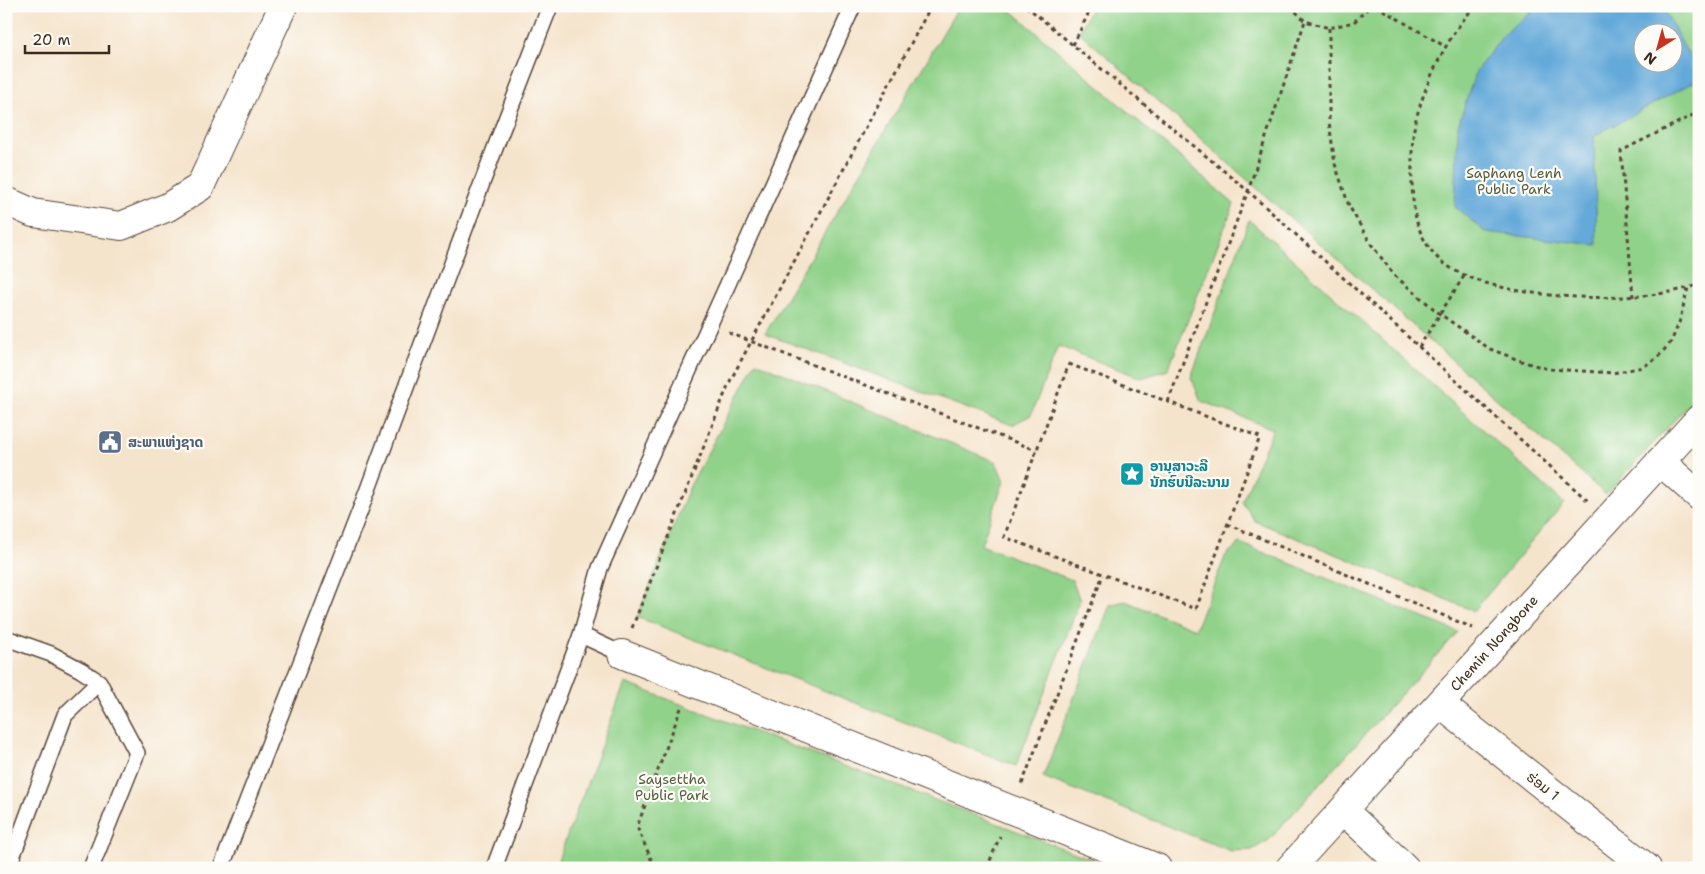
<svg xmlns="http://www.w3.org/2000/svg" width="1705" height="874" viewBox="0 0 1705 874" font-family="'Shantell Sans','Noto Sans Lao',sans-serif">
	<rect width="100%" height="100%" fill="#fdfcf7"/>
	<filter id="ink" filterUnits="userSpaceOnUse"><feTurbulence type="fractalNoise" baseFrequency=".02" numOctaves="2"/><feDisplacementMap in="SourceGraphic" scale="10" xChannelSelector="R" yChannelSelector="G"/><feConvolveMatrix kernelMatrix="1 2 1 2 8 2 1 2 1" color-interpolation-filters="sRGB"/></filter>
	<filter id="wash" filterUnits="userSpaceOnUse"><feTurbulence type="fractalNoise" baseFrequency=".0096" numOctaves="4" result="noise"/><feDisplacementMap in="SourceGraphic" scale="20" xChannelSelector="R" yChannelSelector="G"/><feGaussianBlur stdDeviation="1.12" result="paint"/><feColorMatrix in="noise" values="0 0 0 0 0 0 0 0 0 0 0 0 0 0 0 0 0 1.4 0 .05"/><feComposite in="paint" operator="in"/></filter>
	<g filter="url(#wash)">
		<rect width="100%" height="100%" fill="#f5e4cc"/>
		<g fill="#91d28a" stroke="#667e54" fill-rule="evenodd">
			<path d="M 959,6 L 1006,6 L 1234,204 L 1168,370 L 1141,378 L 1058,346 L 1031,415 L 1012,425 L 765,334 Z"/>
			<path d="M 1092,6 L 1699,6 L 1699,393 L 1606,495 L 1079,32 ZM 1642,32 L 1672,32 L 1672,62 L 1642,62 Z"/>
			<path d="M 1249,220 L 1564,503 L 1474,611 L 1255,521 L 1242,502 L 1273,429 L 1201,401 L 1191,377 Z"/>
			<path d="M 756,362 L 996,462 L 1004,481 L 981,545 L 1072,580 L 1080,601 L 1016,766 L 637,617 L 690,486 Z"/>
			<path d="M 1240,543 L 1458,632 L 1269,840 L 1252,850 L 1231,851 L 1043,777 L 1110,605 L 1125,601 L 1195,629 L 1226,555 Z"/>
			<path d="M 625,683 L 1115,868 L 555,868 Z"/>
		</g>
		<path fill="#63a9d9" stroke="#4f6a7c" fill-rule="evenodd" d="M 1539,6 L 1662,6 L 1699,74 L 1699,79 L 1594,136 L 1597,245 L 1485,232 L 1455,207 L 1458,126 L 1476,71 L 1506,32 ZM 1642,32 L 1672,32 L 1672,62 L 1642,62 Z"/>
	</g>
	<g filter="url(#ink)">
		<g fill="none" stroke-linecap="round" stroke-linejoin="round">
			<defs>
				<g id="lane">
					<path d="M 581,635 L 622,654"/>
					<path d="M 6,638 L 51,654 L 81,670 L 99,682 L 137,753 L 91,868"/>
					<path d="M 8,868 L 65,715 L 99,682"/>
					<path d="M 221,868 L 361,508 L 498,140 L 550,6"/>
					<path d="M 494,868 L 581,635 L 600,568 L 853,6"/>
				</g>
				<g id="street">
					<path d="M 6,201 L 33,213 L 121,226 L 168,207 L 200,187 L 283,6"/>
					<path d="M 1660,461 L 1699,496"/>
					<path d="M 622,654 L 1157,868"/>
					<path d="M 1440,704 L 1647,868"/>
					<path d="M 1343,810 L 1405,868"/>
				</g>
				<path id="secondary" d="M 1290,868 L 1699,419"/>
			</defs>
			<use href="#lane" stroke="#574638" stroke-width="18"/>
			<use href="#street" stroke="#574638" stroke-width="30"/>
			<use href="#secondary" stroke="#574638" stroke-width="30"/>
			<g stroke="#574638" stroke-width="3" stroke-dasharray="4 4" stroke-linecap="butt">
				<path d="M 1026,6 L 1248,191 L 1588,501"/>
				<path d="M 1290,6 L 1305,21 L 1329,28 L 1354,22 L 1370,6"/>
				<path d="M 1376,6 L 1446,47"/>
				<path d="M 1475,6 C 1447,37 1427,79 1416,119 C 1411,139 1412,163 1412,183 C 1413,211 1416,232 1434,254 C 1474,303 1644,307 1699,284"/>
				<path d="M 1329,28 L 1329,122 L 1335,164 L 1349,206 L 1371,244 L 1395,276 L 1440,314 L 1490,349 L 1524,362 L 1548,369 L 1613,373 L 1643,367 L 1657,358 L 1671,342 L 1679,323 L 1688,288"/>
				<path d="M 1073,45 L 1092,6"/>
				<path d="M 1633,297 L 1621,151 L 1699,112"/>
				<path d="M 729,333 L 1036,450"/>
				<path d="M 1419,347 L 1464,276"/>
				<path d="M 1069,364 L 1260,437 L 1196,609 L 1004,537 Z"/>
				<path d="M 1168,402 L 1248,191 L 1305,21"/>
				<path d="M 1227,524 L 1473,628"/>
				<path d="M 632,628 L 729,383 L 931,6"/>
				<path d="M 1022,784 L 1103,575"/>
				<path d="M 655,868 L 637,827 L 681,708"/>
				<path d="M 720,868 L 743,865 L 755,868"/>
				<path d="M 987,868 L 1000,836"/>
			</g>
			<use href="#lane" stroke="#fff" stroke-width="15"/>
			<use href="#street" stroke="#fff" stroke-width="28"/>
			<use href="#secondary" stroke="#fff" stroke-width="28"/>
		</g>
	</g>
	<defs>
		<symbol id="civic-square" viewBox="-11 -11 22 22"><rect x="-9" y="-9" width="18" height="18" rx="4" fill="#5c6f8a" stroke="#fdfcf7"/><path d="M-.6-6.5H3V-4.5H.6V-3L4-1V1h2V6H-6V1h2V-1L-.6-3ZM-1.2 2.5V6h2.4V2.5Z" fill="#fff"/></symbol>
		<symbol id="sight-square" viewBox="-11 -11 22 22"><rect x="-9" y="-9" width="18" height="18" rx="4" fill="#0f9aa8" stroke="#fdfcf7"/><path d="M0-6L1.8-2.2L6-1.7L2.9 1.2L3.7 5.4L0 3.3L-3.7 5.4L-2.9 1.2L-6-1.7L-1.8-2.2Z" fill="#fff"/></symbol>
	</defs>
	<g fill-rule="evenodd">
		<use href="#civic-square" x="96" y="428" width="28" height="28"/>
		<use href="#sight-square" x="1118" y="460" width="28" height="28"/>
	</g>
	<g text-anchor="middle" dominant-baseline="central" stroke-width="4.5" stroke-linejoin="round" paint-order="stroke">
		<g font-size="14" fill="#555c3e" stroke="#fdfcf7">
			<text x="1514" y="173">Saphang Lenh<tspan x="1514" dy="16">Public Park</tspan></text>
			<text x="672" y="779">Saysettha<tspan x="672" dy="16">Public Park</tspan></text>
		</g>
		<g font-size="14" font-weight="bold" fill="#4e5e75" stroke="#fdfcf7" text-anchor="start">
			<text x="128" y="442">ສະພາແຫ່ງຊາດ</text>
		</g>
		<g font-size="14" font-weight="bold" fill="#0d838f" stroke="#fdfcf7" text-anchor="start">
			<text x="1150" y="466">ອານຸສາວະລີ<tspan x="1150" dy="16">ນັກຮົບນີລະນາມ</tspan></text>
		</g>
		<g font-size="14" fill="#3b2a1e" stroke="#fdfcf7">
			<text transform="translate(1494 643) rotate(-48)">Chemin Nongbone</text>
			<text transform="translate(1543 786) rotate(38)">ຮ່ອມ 1</text>
		</g>
	</g>
	<rect width="1705" height="874" fill="none" stroke="#fdfcf7" stroke-width="25"/>
	<g transform="translate(1658 48) rotate(217)"><circle r="24" fill="#fdfcf7" stroke="#afa8a0"/>
	<path d="M0-4L9 19L0 12L-9 19Z" fill="#c8321e"/>
	<text y="-8" font-size="14" font-weight="bold" text-anchor="middle" fill="#3b2a1e">N</text>
	</g>
	<path d="M25 45v8h84v-8" fill="none" stroke="#3b2a1e" stroke-width="2.5"/>
	<text x="32" y="45" font-size="15" fill="#3b2a1e" stroke="#fdfcf7" stroke-width="4" paint-order="stroke">20 m</text>
</svg>
